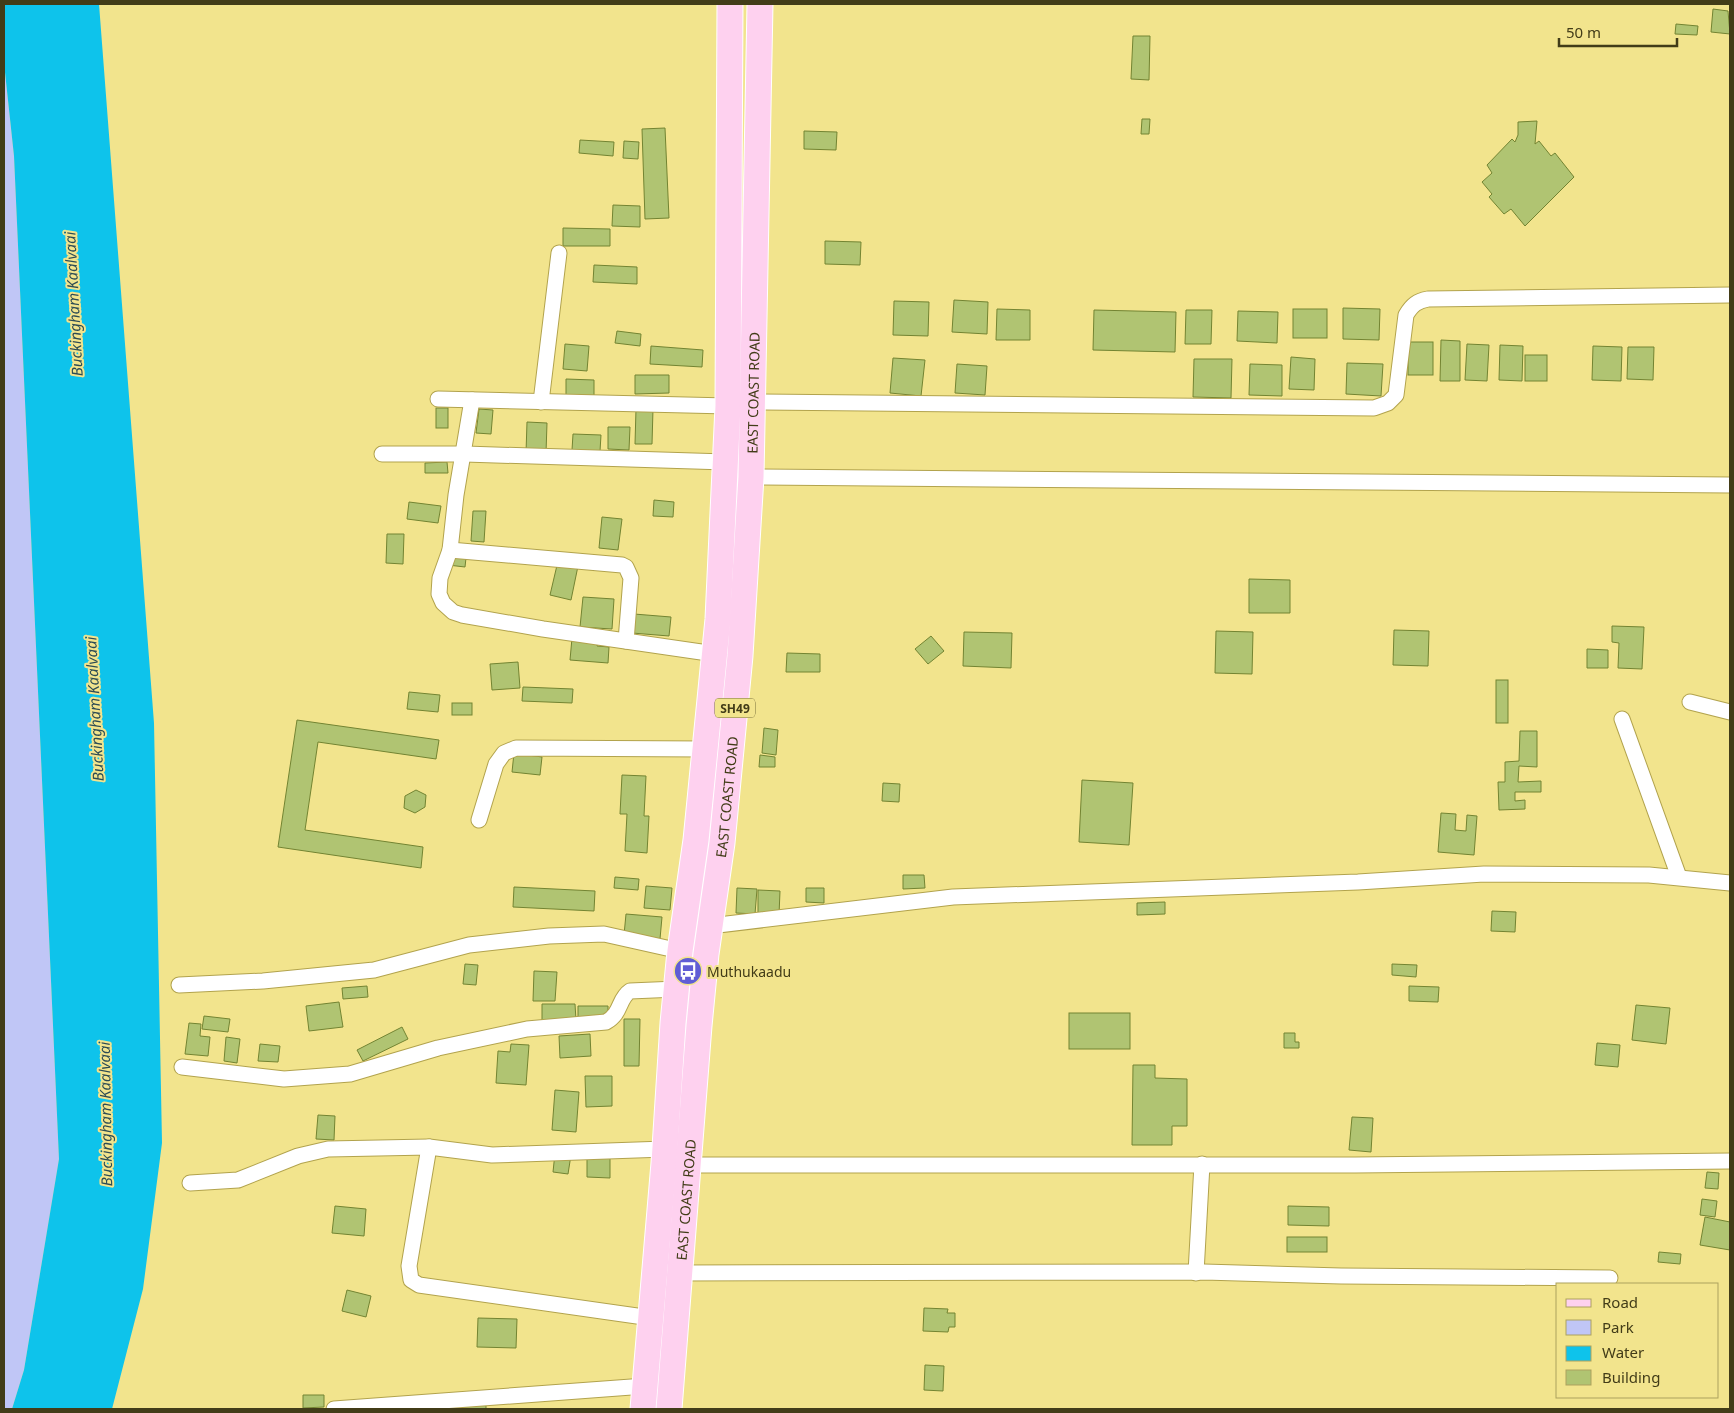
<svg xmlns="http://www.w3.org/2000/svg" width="1734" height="1413" viewBox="0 0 1734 1413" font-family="'Noto Sans',sans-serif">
	<rect width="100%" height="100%" fill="#f2e48d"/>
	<path fill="#c0c6f6" d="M 4,63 L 14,156 L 59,1159 L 24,1370 L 12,1409 L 4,1409 Z"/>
	<path fill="#0ec3eb" d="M 4,4 L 99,4 L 154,723 L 162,1143 L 143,1289 L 112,1409 L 12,1409 L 24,1370 L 59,1159 L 14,156 L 4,63 Z"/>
	<g fill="#b0c472" stroke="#738432">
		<path d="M 1713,9 L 1728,11 L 1730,34 L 1711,32 Z"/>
		<path d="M 1676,24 L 1698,26 L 1697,35 L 1675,34 Z"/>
		<path d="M 1133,36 L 1150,36 L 1149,80 L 1131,79 Z"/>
		<path d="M 1142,119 L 1150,119 L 1149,134 L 1141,134 Z"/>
		<path d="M 1537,121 L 1535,144 L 1539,141 L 1551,156 L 1555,153 L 1574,177 L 1525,226 L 1511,209 L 1504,214 L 1489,197 L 1492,194 L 1482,182 L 1492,173 L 1487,165 L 1512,139 L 1515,142 L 1518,135 L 1518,122 Z"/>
		<path d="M 665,128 L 669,218 L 645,219 L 642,129 Z"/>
		<path d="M 804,131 L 837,132 L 836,150 L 804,149 Z"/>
		<path d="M 580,140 L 614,142 L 613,156 L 579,153 Z"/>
		<path d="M 624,141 L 639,142 L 638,159 L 623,158 Z"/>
		<path d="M 613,205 L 640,206 L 640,227 L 612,226 Z"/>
		<path d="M 563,228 L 610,229 L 610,246 L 563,246 Z"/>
		<path d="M 825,241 L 861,242 L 860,265 L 825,264 Z"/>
		<path d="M 594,265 L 637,267 L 637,284 L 593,282 Z"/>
		<path d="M 954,300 L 988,302 L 987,334 L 952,332 Z"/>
		<path d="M 894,301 L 929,302 L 928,336 L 893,335 Z"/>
		<path d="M 1343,308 L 1380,309 L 1379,340 L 1343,339 Z"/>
		<path d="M 997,309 L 1030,310 L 1030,340 L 996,340 Z"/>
		<rect x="1293" y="309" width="34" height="29"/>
		<path d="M 1094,310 L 1176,312 L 1175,352 L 1093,350 Z"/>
		<path d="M 1186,310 L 1212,310 L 1211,344 L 1185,344 Z"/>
		<path d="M 1238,311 L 1278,312 L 1277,343 L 1237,341 Z"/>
		<path d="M 617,331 L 641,334 L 640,346 L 615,343 Z"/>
		<path d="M 1441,340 L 1460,341 L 1460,381 L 1440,381 Z"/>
		<rect x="1408" y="342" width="25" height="33"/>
		<path d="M 565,344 L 589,346 L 587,371 L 563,369 Z"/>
		<path d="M 1467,344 L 1489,345 L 1487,381 L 1465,380 Z"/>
		<path d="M 1500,345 L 1523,346 L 1522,381 L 1499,380 Z"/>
		<path d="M 651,346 L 703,350 L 702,367 L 650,364 Z"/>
		<path d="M 1593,346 L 1622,347 L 1621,381 L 1592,380 Z"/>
		<path d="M 1628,347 L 1654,347 L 1653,380 L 1627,379 Z"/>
		<rect x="1525" y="355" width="22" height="26"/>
		<path d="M 1291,357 L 1315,359 L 1314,390 L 1289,389 Z"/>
		<path d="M 893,358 L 925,360 L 921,396 L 890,393 Z"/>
		<path d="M 1194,359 L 1232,359 L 1231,398 L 1193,397 Z"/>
		<path d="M 1347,363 L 1383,364 L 1381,396 L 1346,394 Z"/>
		<path d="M 957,364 L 987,366 L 985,395 L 955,393 Z"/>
		<path d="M 1250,364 L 1282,365 L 1282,396 L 1249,395 Z"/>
		<path d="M 635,375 L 669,375 L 669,393 L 635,394 Z"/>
		<path d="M 566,379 L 594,380 L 594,400 L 566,399 Z"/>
		<rect x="436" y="408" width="12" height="20"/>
		<path d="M 479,409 L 493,410 L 491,434 L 476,433 Z"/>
		<path d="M 636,409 L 653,409 L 652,444 L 635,444 Z"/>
		<path d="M 527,422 L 547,423 L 546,453 L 526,453 Z"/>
		<path d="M 608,427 L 630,427 L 629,450 L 608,449 Z"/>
		<path d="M 573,434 L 601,435 L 600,451 L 572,450 Z"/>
		<path d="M 447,462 L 448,473 L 425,473 L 425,463 Z"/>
		<path d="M 654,500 L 674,502 L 673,517 L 653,516 Z"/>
		<path d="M 409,502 L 441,506 L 438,523 L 407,519 Z"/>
		<path d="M 473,511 L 486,511 L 484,542 L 471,541 Z"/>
		<path d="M 602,517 L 622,519 L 618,550 L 599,548 Z"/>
		<path d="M 387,534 L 404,534 L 403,564 L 386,563 Z"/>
		<path d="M 449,556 L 466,558 L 465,567 L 448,565 Z"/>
		<path d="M 558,561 L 578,566 L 571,600 L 550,595 Z"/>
		<path d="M 1249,579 L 1290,580 L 1290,613 L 1249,613 Z"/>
		<path d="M 583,597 L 614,599 L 612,629 L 580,627 Z"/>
		<path d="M 634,614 L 671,617 L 669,636 L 632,633 Z"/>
		<path d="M 1612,626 L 1644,627 L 1642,669 L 1618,668 L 1619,643 L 1612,642 Z"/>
		<path d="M 1394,630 L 1429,631 L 1428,666 L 1393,665 Z"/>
		<path d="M 1216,631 L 1253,632 L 1252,674 L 1215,673 Z"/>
		<path d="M 964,632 L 1012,633 L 1011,668 L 963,666 Z"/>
		<path d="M 931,636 L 944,651 L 928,664 L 915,649 Z"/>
		<path d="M 572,638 L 598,640 L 597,646 L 609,647 L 608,663 L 570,660 Z"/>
		<path d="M 1587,649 L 1608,650 L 1608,668 L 1587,668 Z"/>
		<path d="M 787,653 L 820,654 L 820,672 L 786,672 Z"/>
		<path d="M 518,662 L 520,688 L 492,690 L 490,664 Z"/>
		<rect x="1496" y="680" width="12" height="43"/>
		<path d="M 523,687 L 573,689 L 572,703 L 522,701 Z"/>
		<path d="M 409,692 L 440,695 L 438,712 L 407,709 Z"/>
		<rect x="452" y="703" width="20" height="12"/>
		<path d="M 297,720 L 439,740 L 436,759 L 318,742 L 305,830 L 423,847 L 421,868 L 278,847 Z"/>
		<path d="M 764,728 L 778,730 L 776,755 L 762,753 Z"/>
		<path d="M 1520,731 L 1537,731 L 1537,767 L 1519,766 L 1518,782 L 1541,781 L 1541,792 L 1515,792 L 1515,801 L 1525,800 L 1525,809 L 1499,810 L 1498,782 L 1505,782 L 1505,762 L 1519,761 Z"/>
		<path d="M 514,753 L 542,757 L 540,775 L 512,772 Z"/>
		<path d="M 760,755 L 775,757 L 775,767 L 759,767 Z"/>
		<path d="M 622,775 L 646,776 L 644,816 L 649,816 L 647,853 L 625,851 L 627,814 L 620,814 Z"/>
		<path d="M 1082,780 L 1133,783 L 1129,845 L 1079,842 Z"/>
		<path d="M 883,783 L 900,784 L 899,802 L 882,801 Z"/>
		<path d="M 416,790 L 426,795 L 425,807 L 415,813 L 404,808 L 405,796 Z"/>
		<path d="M 1441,813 L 1456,814 L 1455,830 L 1466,831 L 1467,815 L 1477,816 L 1474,855 L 1438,852 Z"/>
		<path d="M 903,875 L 924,875 L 925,888 L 903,889 Z"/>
		<path d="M 615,877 L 639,879 L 638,890 L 614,888 Z"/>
		<path d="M 646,886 L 672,888 L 670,910 L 644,908 Z"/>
		<path d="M 514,887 L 595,891 L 594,911 L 513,907 Z"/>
		<path d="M 737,888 L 757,889 L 755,914 L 736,913 Z"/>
		<path d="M 806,888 L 824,888 L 824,903 L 806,902 Z"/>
		<path d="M 758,890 L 780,891 L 779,915 L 758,914 Z"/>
		<path d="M 1165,902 L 1165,914 L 1137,915 L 1137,903 Z"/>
		<path d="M 1492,911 L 1516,912 L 1515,932 L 1491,931 Z"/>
		<path d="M 626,914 L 662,917 L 660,939 L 624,935 Z"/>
		<path d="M 465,964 L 478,965 L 476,985 L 463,984 Z"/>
		<path d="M 1392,964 L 1417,965 L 1416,977 L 1392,975 Z"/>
		<path d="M 534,971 L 557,972 L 555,1001 L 533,1001 Z"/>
		<path d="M 367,986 L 368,997 L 343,999 L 342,988 Z"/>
		<path d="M 1409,986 L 1439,987 L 1438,1002 L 1409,1001 Z"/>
		<path d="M 339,1002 L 343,1027 L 309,1031 L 306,1006 Z"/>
		<path d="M 542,1004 L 575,1004 L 576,1020 L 542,1021 Z"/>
		<path d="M 1636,1005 L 1670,1008 L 1666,1044 L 1632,1040 Z"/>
		<path d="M 578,1006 L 608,1006 L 608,1019 L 578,1020 Z"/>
		<rect x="1069" y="1013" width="61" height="36"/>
		<path d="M 204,1016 L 230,1019 L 228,1032 L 202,1029 Z"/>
		<path d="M 624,1019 L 640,1019 L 639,1066 L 624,1066 Z"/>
		<path d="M 189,1023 L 201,1024 L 200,1036 L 210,1037 L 208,1056 L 185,1054 Z"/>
		<path d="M 402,1027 L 408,1039 L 363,1061 L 357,1050 Z"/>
		<path d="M 1284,1033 L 1295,1033 L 1295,1042 L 1299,1042 L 1299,1048 L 1284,1048 Z"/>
		<path d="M 590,1034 L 591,1056 L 560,1058 L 559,1036 Z"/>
		<path d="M 226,1037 L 240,1039 L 237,1063 L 224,1061 Z"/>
		<path d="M 1597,1043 L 1620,1045 L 1618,1067 L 1595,1065 Z"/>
		<path d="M 260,1044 L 280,1046 L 278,1062 L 258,1061 Z"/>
		<path d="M 511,1044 L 529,1045 L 526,1085 L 496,1083 L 498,1051 L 510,1052 Z"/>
		<path d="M 1133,1065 L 1155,1065 L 1155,1078 L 1187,1079 L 1187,1126 L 1172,1126 L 1172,1145 L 1132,1145 Z"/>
		<path d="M 585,1076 L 612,1076 L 612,1106 L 586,1107 Z"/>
		<path d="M 555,1090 L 579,1092 L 576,1132 L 552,1130 Z"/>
		<path d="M 318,1115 L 335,1116 L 334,1140 L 316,1139 Z"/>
		<path d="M 1352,1117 L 1373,1118 L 1371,1152 L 1349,1150 Z"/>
		<path d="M 555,1153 L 571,1155 L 568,1174 L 553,1172 Z"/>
		<path d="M 587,1153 L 610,1153 L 610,1178 L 587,1177 Z"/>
		<path d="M 1707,1172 L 1719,1173 L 1718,1189 L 1705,1188 Z"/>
		<path d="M 1702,1199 L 1717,1201 L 1715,1217 L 1700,1215 Z"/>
		<path d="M 335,1206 L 366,1209 L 364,1236 L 332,1233 Z"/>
		<path d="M 1288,1206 L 1329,1207 L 1329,1226 L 1288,1225 Z"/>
		<path d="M 1705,1217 L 1730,1222 L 1730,1250 L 1700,1245 Z"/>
		<rect x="1287" y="1237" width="40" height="15"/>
		<path d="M 1659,1252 L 1681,1254 L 1680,1264 L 1658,1262 Z"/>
		<path d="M 347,1290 L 371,1296 L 366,1317 L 342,1311 Z"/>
		<path d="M 924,1308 L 948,1309 L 947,1313 L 955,1313 L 955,1327 L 949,1327 L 948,1332 L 923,1331 Z"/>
		<path d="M 478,1318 L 517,1319 L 516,1348 L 477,1347 Z"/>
		<path d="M 925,1365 L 944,1366 L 943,1391 L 924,1390 Z"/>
		<path d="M 303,1395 L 324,1395 L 324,1407 L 303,1408 Z"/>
		<rect x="451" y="1402" width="35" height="7"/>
	</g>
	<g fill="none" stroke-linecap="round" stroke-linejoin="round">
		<defs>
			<g id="minor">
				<path d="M 438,399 L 728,406"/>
				<path d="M 472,400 L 456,495 L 450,550 L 440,578 L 439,594 L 443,603 L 453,612 L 462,615 L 543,629 L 715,654"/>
				<path d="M 541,402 L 559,253"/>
				<path d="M 752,402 L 1374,408 L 1388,403 L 1396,395 L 1406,315 C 1412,305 1417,301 1428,299 L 1730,295"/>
				<path d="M 382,454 L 465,454 L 726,462"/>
				<path d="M 751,477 L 1730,485"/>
				<path d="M 450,550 L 622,565 L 626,567 L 631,578 L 626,641"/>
				<path d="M 1690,702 L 1730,712"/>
				<path d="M 1622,719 L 1679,877"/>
				<path d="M 479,820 L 496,764 L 504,753 L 516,748 L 705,749"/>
				<path d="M 685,929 L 953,897 L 1358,882 L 1484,874 L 1649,875 L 1730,883"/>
				<path d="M 179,985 L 263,981 L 374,970 L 469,945 L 549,936 L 604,934 L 680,951"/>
				<path d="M 182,1067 L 284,1079 L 350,1074 L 438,1048 L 527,1029 L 606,1022 C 622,1013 618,999 630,991 L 677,989"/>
				<path d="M 429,1147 L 409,1266 L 411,1280 L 419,1285 L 651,1318"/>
				<path d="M 690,1165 L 1355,1165 L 1730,1161"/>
				<path d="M 190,1183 L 238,1180 L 298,1156 L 328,1149 L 429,1147 L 492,1155 L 665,1149"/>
				<path d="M 680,1273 L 1204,1272 L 1341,1276 L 1610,1278"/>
				<path d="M 1196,1273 L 1202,1164"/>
				<path d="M 334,1409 L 645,1386"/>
			</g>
			<g id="primary">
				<path d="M 643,1409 L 664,1163 L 673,1023 L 680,951 L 696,840 L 718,619 L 728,406 L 730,4"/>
				<path id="s1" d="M 669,1409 L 699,1026 L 706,954 L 722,843 L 740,656 L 751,477 L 760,4"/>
			</g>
		</defs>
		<use href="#minor" stroke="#b2a34d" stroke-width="17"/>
		<use href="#primary" stroke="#fff" stroke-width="27"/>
		<use href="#minor" stroke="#fff" stroke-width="15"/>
		<use href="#primary" stroke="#fed1ef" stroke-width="25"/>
	</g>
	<defs>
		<symbol id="bus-disc" viewBox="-11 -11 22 22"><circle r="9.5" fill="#605dd5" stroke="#f2e48d"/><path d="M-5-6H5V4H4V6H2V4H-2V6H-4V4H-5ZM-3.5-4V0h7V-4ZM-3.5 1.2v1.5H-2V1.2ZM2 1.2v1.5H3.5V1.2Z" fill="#fff"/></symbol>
	</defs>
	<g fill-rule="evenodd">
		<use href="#bus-disc" x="672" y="955" width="32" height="32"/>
	</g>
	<g text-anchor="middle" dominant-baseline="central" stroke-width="4" stroke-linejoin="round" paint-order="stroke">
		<rect fill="#f2e48d" stroke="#776e3b" stroke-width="1" x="715" y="698.5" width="40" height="19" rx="4"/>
		<g font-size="12" font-weight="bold" fill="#423c18">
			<text x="735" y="708">SH49</text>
		</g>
		<g font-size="14" fill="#423c18" stroke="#f2e48d">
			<text stroke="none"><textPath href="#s1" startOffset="1020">EAST COAST ROAD</textPath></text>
			<text stroke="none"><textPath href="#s1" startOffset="615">EAST COAST ROAD</textPath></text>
			<text stroke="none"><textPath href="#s1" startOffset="210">EAST COAST ROAD</textPath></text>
		</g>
		<g font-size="14" fill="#423c18" stroke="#f2e48d" text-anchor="start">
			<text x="707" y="971">Muthukaadu</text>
		</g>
		<g font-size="15" font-style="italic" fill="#2c4b54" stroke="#f2e48d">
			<text transform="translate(73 304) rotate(-93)">Buckingham Kaalvaai</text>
			<text transform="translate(94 709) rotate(-93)">Buckingham Kaalvaai</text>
			<text transform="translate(105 1114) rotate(-91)">Buckingham Kaalvaai</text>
		</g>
	</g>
	<rect width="1734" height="1413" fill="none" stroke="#423c18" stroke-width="10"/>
	<rect x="1556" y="1283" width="162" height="115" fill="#f2e48d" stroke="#aca15e"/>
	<rect x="1566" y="1299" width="25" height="8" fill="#fed1ef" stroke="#aca15e"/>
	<text x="1602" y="1308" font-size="15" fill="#423c18">Road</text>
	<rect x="1566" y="1320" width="25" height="15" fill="#c0c6f6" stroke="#aca15e"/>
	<text x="1602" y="1333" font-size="15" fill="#423c18">Park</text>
	<rect x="1566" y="1346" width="25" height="15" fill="#0ec3eb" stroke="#aca15e"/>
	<text x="1602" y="1358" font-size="15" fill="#423c18">Water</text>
	<rect x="1566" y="1370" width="25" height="15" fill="#b0c472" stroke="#aca15e"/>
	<text x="1602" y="1383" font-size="15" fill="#423c18">Building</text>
	<path d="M1559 38v8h118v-8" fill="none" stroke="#423c18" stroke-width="2.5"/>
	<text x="1566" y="38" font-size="15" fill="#423c18" stroke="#f2e48d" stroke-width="4" paint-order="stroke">50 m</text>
</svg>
